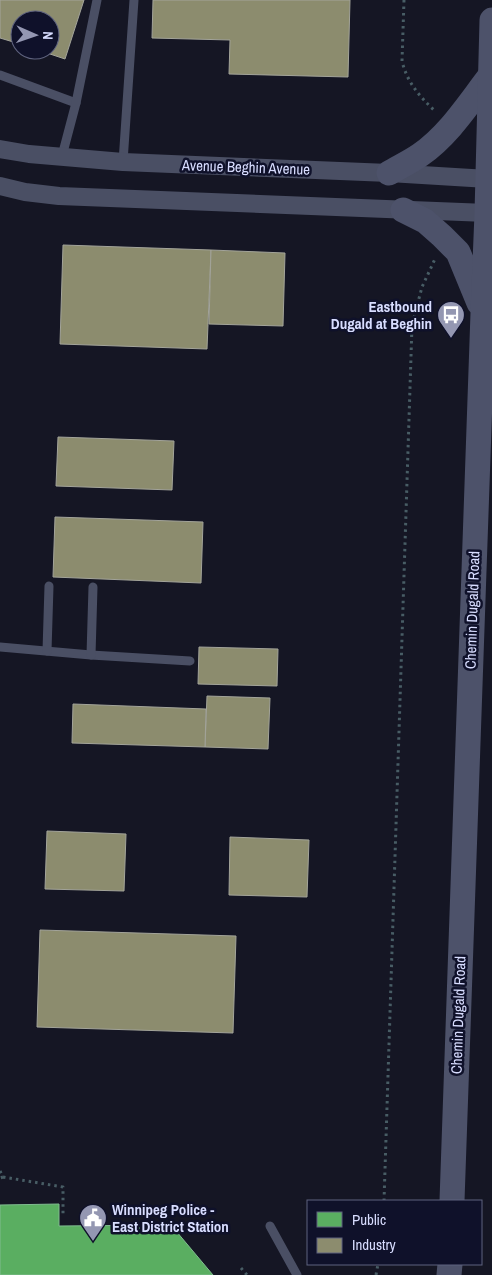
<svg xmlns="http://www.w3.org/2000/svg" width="492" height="1275" viewBox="0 0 492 1275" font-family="'Archivo Narrow',sans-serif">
	<rect width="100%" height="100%" fill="#151624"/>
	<path fill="#5aae61" stroke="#80bc90" d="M 59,1204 L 59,1226 L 171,1225 L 213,1275 L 0,1275 L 0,1205 Z"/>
	<g fill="#8c8c6e" stroke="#a3a49a">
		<path d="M 0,0 L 84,0 L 65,59 L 38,50 L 50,50 L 50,20 L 20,20 L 20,44 L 0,38 Z"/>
		<path d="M 153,0 L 350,0 L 348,77 L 229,74 L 230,40 L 152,38 Z"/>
		<path d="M 63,245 L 211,250 L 207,349 L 60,344 Z"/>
		<path d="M 211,250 L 285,253 L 283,326 L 209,324 Z"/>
		<path d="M 58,437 L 174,441 L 172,490 L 56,486 Z"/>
		<path d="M 55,517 L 203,522 L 201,583 L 53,577 Z"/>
		<path d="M 199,647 L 278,649 L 277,686 L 198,684 Z"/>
		<path d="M 207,696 L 270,698 L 268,749 L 205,747 Z"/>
		<path d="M 73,704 L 206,709 L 205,747 L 72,743 Z"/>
		<path d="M 47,831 L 126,834 L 124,891 L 45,889 Z"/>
		<path d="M 230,837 L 309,840 L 307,897 L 229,895 Z"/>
		<path d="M 40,930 L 236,936 L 233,1033 L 37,1027 Z"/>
	</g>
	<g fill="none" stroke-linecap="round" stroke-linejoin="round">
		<g stroke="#485d65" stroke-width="3" stroke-dasharray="2.5 4" stroke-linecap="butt">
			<path d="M 404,0 L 402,61 C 407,82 419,96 435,111"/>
			<path d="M 0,1171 L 3,1177 L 0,1178"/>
			<path d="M 3,1177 L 63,1187 L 63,1217"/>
			<path d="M 384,1201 L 412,325 L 422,287 L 435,259"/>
			<path d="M 241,1268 L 247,1275"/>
			<path d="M 376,1275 L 378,1264"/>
		</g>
		<g stroke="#4a4f64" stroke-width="9">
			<path d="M 0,75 L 76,103"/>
			<path d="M 62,156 L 76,103 L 97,0"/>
			<path d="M 123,162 L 134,0"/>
			<path d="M 0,647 L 91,655 L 190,661"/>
			<path d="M 47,651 L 49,586"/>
			<path d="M 91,655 L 93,587"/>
			<path d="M 270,1226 L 297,1275"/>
		</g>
		<g stroke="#4a4f64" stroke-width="18">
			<path d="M 0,149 L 29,154 L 123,162 L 389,173 L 488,179"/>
			<path d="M 0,186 L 25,192 L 59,196 L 487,213"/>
		</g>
		<g stroke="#4d526a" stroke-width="25">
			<path d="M 389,173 C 399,167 410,162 420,155 C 449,135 469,103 490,76"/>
			<path d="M 403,210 L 425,221 L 442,236 L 458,252 L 479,303"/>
			<path d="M 452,1201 L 483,313 L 487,213 L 492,20"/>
			<path d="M 449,1275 L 450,1264"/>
		</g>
	</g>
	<defs>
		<symbol id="bus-pin" viewBox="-11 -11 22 30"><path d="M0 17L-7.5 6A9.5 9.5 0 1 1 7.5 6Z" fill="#9497b2" stroke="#0f112a"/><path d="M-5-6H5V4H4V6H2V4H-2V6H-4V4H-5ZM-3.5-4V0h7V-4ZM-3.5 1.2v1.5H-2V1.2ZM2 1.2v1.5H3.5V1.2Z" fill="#fff"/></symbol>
		<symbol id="civic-pin" viewBox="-11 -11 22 30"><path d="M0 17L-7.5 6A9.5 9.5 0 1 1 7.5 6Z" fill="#9497b2" stroke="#0f112a"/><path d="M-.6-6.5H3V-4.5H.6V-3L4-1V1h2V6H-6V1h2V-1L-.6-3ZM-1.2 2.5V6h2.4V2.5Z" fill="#fff"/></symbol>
	</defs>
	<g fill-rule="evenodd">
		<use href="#bus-pin" x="435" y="299" width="32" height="43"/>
		<use href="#civic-pin" x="77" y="1202" width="32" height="43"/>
	</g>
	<g text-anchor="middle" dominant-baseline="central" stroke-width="5" stroke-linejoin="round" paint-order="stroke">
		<g font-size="15" fill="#d8ddff" stroke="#0f112a">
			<text transform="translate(246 167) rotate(2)">Avenue Beghin Avenue</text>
			<text transform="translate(472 610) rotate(-88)">Chemin Dugald Road</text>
			<text transform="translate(458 1015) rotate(-88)">Chemin Dugald Road</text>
		</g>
		<g font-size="15" font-weight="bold" fill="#d8ddff" stroke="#0f112a" text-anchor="end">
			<text x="432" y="306">Eastbound<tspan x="432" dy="17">Dugald at Beghin</tspan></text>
			<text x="112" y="1209" text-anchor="start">Winnipeg Police -<tspan x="112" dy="17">East District Station</tspan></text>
		</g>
	</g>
	<rect x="307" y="1200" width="175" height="65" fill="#0f112a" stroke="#5f637f"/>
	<rect x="317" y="1212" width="25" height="15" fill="#5aae61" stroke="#5f637f"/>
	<text x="352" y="1225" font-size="15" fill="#d8ddff">Public</text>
	<rect x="317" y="1238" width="25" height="15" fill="#8c8c6e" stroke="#5f637f"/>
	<text x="352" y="1250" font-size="15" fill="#d8ddff">Industry</text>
	<g transform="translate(35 35) rotate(92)"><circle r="24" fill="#0f112a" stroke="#5f637f"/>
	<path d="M0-4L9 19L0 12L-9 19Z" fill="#9497b2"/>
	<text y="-8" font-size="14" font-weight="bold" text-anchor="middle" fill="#d8ddff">N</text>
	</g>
</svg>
